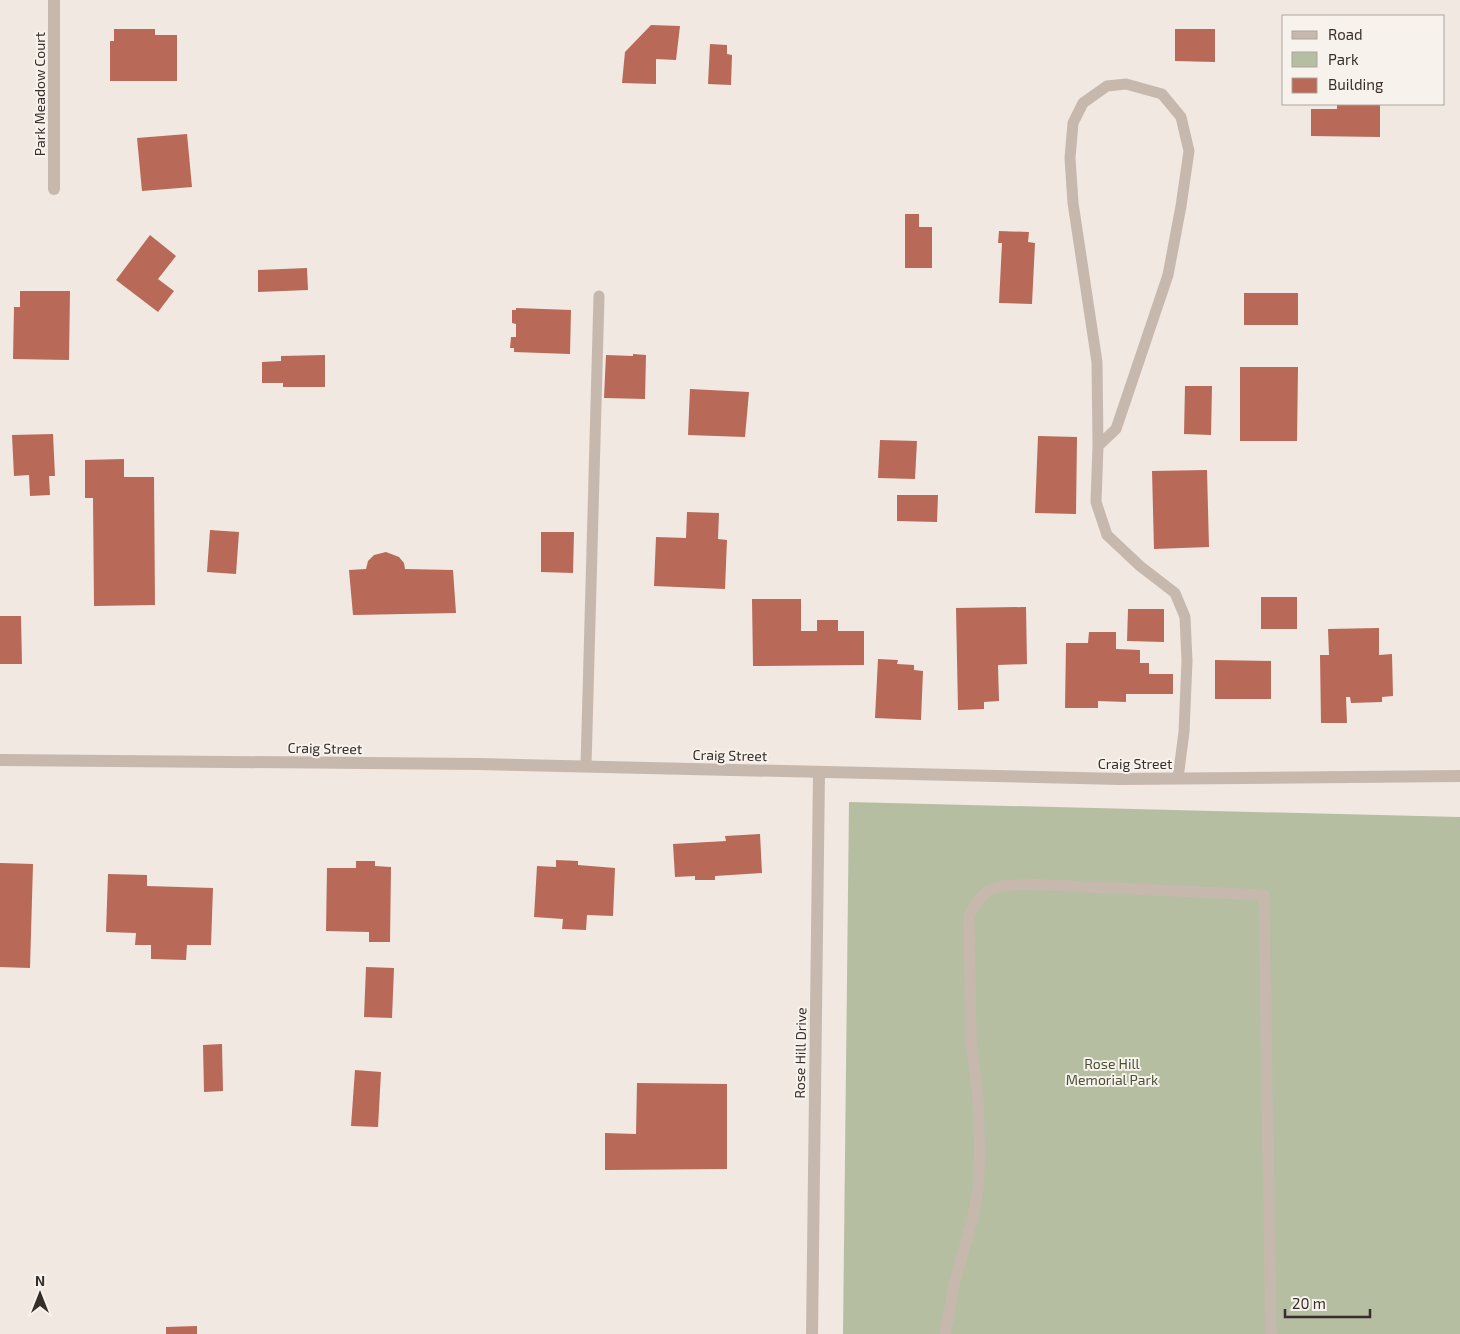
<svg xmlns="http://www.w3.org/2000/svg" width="1460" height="1334" viewBox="0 0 1460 1334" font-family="'Exo 2',sans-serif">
	<rect width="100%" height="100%" fill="#f0e8e1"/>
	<path fill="#b6bea2" d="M 849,802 L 1460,817 L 1460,1334 L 843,1334 Z"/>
	<g fill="#b86957">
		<path d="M 651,25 L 680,26 L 676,60 L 656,59 L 656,84 L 622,83 L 625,52 Z"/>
		<path d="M 114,29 L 155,29 L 155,35 L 177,35 L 177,81 L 110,81 L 110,41 L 114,41 Z"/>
		<path d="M 1175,29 L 1215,29 L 1215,62 L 1175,61 Z"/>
		<path d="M 710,44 L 727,45 L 727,54 L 732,55 L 731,85 L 708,84 Z"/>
		<path d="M 1337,104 L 1380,104 L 1380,137 L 1311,136 L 1311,109 L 1337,109 Z"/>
		<path d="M 187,134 L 192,187 L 142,191 L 137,138 Z"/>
		<path d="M 905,214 L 919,214 L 919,227 L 932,227 L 932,268 L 905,268 Z"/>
		<path d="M 999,231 L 1029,232 L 1028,242 L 1035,243 L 1032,304 L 999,303 L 1002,243 L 998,243 Z"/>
		<path d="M 150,235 L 176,256 L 158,279 L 174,291 L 158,312 L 116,280 Z"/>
		<path d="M 307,268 L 308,290 L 258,292 L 258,270 Z"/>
		<path d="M 20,291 L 70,291 L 69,360 L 13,359 L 14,307 L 20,307 Z"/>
		<rect x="1244" y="293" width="54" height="32"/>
		<path d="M 516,308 L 571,310 L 570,354 L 514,352 L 514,348 L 510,348 L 511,337 L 516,337 L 516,324 L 512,323 L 512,310 L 516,310 Z"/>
		<path d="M 633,354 L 646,355 L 645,399 L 604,398 L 606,355 L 633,356 Z"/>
		<path d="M 325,355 L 325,387 L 283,387 L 283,383 L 262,383 L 262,362 L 281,361 L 281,356 Z"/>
		<path d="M 1240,367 L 1298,367 L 1297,441 L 1240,441 Z"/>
		<path d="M 1185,386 L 1212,386 L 1211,435 L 1184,434 Z"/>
		<path d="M 690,389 L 749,392 L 745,437 L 688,435 Z"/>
		<path d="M 53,434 L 55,476 L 49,476 L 50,495 L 30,496 L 29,475 L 14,476 L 12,435 Z"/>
		<path d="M 1038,436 L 1077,437 L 1076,514 L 1035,513 Z"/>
		<path d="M 880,440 L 917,441 L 915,479 L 878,478 Z"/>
		<path d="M 124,459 L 124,477 L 154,477 L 155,605 L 94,606 L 93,498 L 85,498 L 85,460 Z"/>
		<path d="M 1207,470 L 1209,547 L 1154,549 L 1152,471 Z"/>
		<path d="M 897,495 L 938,495 L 937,522 L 897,521 Z"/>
		<path d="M 687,512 L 719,513 L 718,539 L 727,540 L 725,589 L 654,586 L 656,537 L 686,538 Z"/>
		<path d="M 210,530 L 239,532 L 236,574 L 207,572 Z"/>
		<path d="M 541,532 L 574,532 L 573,573 L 541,572 Z"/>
		<path d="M 386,552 L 399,557 L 404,563 L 405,569 L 453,570 L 456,613 L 353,615 L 349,570 L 366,569 L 368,561 L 374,555 Z"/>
		<rect x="1261" y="597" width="36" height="32"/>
		<path d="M 752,599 L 801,599 L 801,631 L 817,631 L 817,620 L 838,620 L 838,631 L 864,631 L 864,665 L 753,666 Z"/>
		<path d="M 1026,607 L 1027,664 L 998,665 L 999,701 L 984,702 L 984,709 L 958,710 L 956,608 Z"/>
		<path d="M 1128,609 L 1164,609 L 1164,642 L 1127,641 Z"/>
		<path d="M 0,616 L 21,616 L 22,664 L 0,664 Z"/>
		<path d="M 1379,628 L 1379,655 L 1392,654 L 1393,696 L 1382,697 L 1382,702 L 1351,703 L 1350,697 L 1346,697 L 1347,723 L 1321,723 L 1320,655 L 1329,655 L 1328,629 Z"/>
		<path d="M 1089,632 L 1116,632 L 1116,649 L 1140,650 L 1140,663 L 1149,663 L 1149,674 L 1173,674 L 1173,694 L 1126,694 L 1126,702 L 1098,701 L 1098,708 L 1065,708 L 1066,643 L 1088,643 Z"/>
		<path d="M 878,659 L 898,660 L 897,664 L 914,665 L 914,670 L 923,671 L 921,720 L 875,718 Z"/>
		<path d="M 1215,660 L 1271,661 L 1271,699 L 1215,699 Z"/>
		<path d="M 760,834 L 762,873 L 715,876 L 715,880 L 695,880 L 695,876 L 675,877 L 673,844 L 726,841 L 725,836 Z"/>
		<path d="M 556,860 L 578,861 L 578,865 L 615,868 L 613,916 L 587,915 L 586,930 L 562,929 L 563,919 L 534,917 L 537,866 L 556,867 Z"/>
		<path d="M 356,861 L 375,861 L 375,866 L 391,867 L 390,942 L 369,942 L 369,932 L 326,931 L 327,868 L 356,868 Z"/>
		<path d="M 0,863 L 33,864 L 30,968 L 0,967 Z"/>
		<path d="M 108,874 L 147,875 L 147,886 L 213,888 L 211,945 L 187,945 L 186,960 L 151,959 L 151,945 L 135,945 L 136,933 L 106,932 Z"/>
		<path d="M 366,967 L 394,968 L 392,1018 L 364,1017 Z"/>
		<path d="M 222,1044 L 223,1091 L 204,1092 L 203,1045 Z"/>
		<path d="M 355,1070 L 381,1072 L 378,1127 L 351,1126 Z"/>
		<path d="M 637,1083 L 727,1084 L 727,1169 L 605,1170 L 605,1133 L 636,1134 Z"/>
		<path d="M 197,1326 L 197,1334 L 166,1334 L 166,1327 Z"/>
	</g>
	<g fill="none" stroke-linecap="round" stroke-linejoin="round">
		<g stroke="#c7b8ae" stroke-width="11">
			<path d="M 1098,446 L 1116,429 L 1168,275 L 1181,206 L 1189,151 L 1181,117 L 1162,94 L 1126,84 L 1107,86 L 1083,103 L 1073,123 L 1070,158 L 1073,203 L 1097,362 L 1098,446 L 1096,502 L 1107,535 L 1140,566 L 1175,593 L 1185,617 L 1187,661 L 1184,732 L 1178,778"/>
			<path d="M 586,766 L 599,296"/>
			<path d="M 945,1334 L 955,1281 L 972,1221 L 978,1190 L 980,1154 L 978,1099 L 971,1040 L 969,916 C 985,886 991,887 1023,884 L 1264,895 L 1271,1334"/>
		</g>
		<g stroke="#c7b8ae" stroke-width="12">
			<path d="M 54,189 L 54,0"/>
			<path d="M 812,1334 L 819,772"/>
		</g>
		<path stroke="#c7b8ae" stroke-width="12" d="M 0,760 L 479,764 L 1120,779 L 1460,776"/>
	</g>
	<g text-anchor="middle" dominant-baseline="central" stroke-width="4" stroke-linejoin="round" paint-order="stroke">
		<g font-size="14" fill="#372e2b" stroke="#f8f2ed">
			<text transform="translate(39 94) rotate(-90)">Park Meadow Court</text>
			<text transform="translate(325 748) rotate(1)">Craig Street</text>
			<text transform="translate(730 755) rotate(1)">Craig Street</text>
			<text x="1135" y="763">Craig Street</text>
			<text transform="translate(800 1053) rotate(-89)">Rose Hill Drive</text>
		</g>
		<g font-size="14" fill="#485232" stroke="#f8f2ed">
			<text x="1112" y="1063">Rose Hill<tspan x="1112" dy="16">Memorial Park</tspan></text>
		</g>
	</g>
	<rect x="1282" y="15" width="162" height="90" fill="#f8f2ed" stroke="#aba49f"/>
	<rect x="1292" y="31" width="25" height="8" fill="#c7b8ae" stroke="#aba49f"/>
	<text x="1328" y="40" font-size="15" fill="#372e2b">Road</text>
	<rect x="1292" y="52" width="25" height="15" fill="#b6bea2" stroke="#aba49f"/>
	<text x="1328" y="65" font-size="15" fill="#372e2b">Park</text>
	<rect x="1292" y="78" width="25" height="15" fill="#b86957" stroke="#aba49f"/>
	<text x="1328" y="90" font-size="15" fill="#372e2b">Building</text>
	<g transform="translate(40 1294)" stroke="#f8f2ed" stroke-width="4" paint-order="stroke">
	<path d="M0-4L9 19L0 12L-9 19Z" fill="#372e2b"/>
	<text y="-8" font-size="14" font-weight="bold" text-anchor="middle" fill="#372e2b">N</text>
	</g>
	<path d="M1285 1309v8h85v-8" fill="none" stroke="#372e2b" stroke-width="2.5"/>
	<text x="1292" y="1309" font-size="15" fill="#372e2b" stroke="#f8f2ed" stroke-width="4" paint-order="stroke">20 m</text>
</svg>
